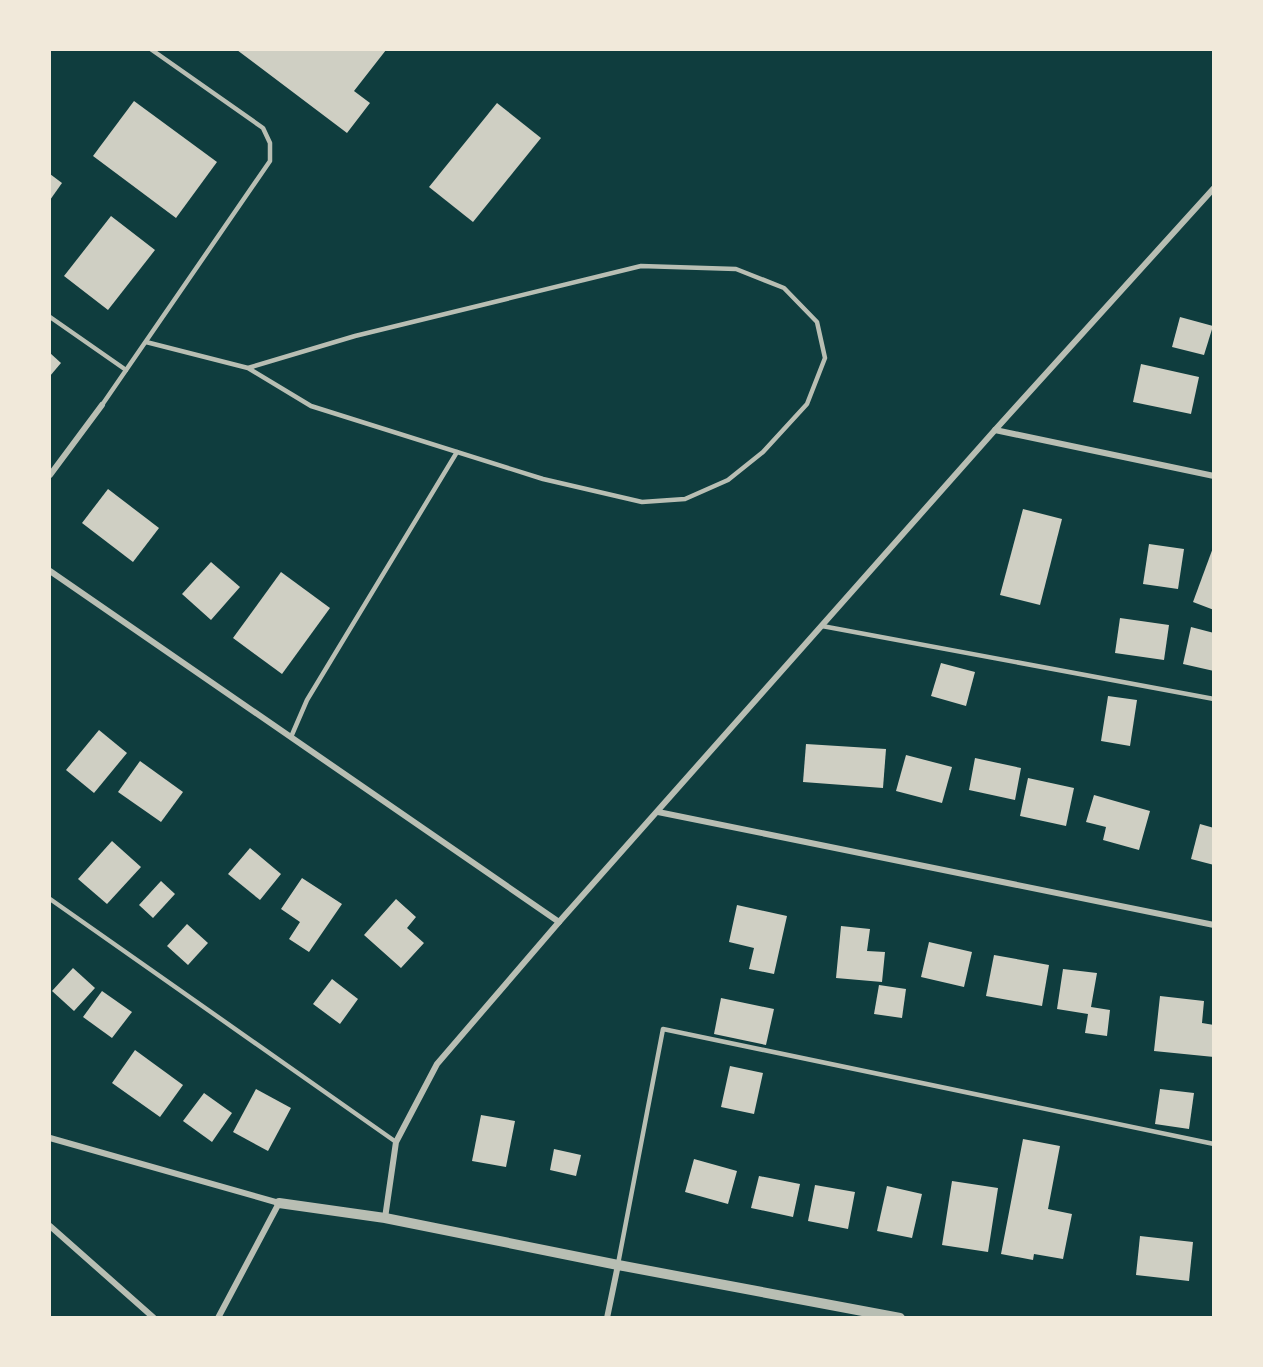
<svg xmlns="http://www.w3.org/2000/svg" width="1263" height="1367" viewBox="0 0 1263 1367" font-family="'DejaVu Sans',sans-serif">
	<rect width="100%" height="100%" fill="#0f3d3e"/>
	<g fill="#cfcfc3">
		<path d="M 237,50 L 386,50 L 354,91 L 370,103 L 347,133 Z"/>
		<path d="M 134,101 L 217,162 L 176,218 L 93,156 Z"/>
		<path d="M 497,103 L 541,138 L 473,222 L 429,187 Z"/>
		<path d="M 50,174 L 62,183 L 50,200 Z"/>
		<path d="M 111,216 L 155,250 L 108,310 L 64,276 Z"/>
		<path d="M 1180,317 L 1213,326 L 1204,355 L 1172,347 Z"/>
		<path d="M 50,353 L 61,363 L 50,376 Z"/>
		<path d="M 1141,364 L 1199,377 L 1191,414 L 1133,402 Z"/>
		<path d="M 108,489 L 159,528 L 133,562 L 82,523 Z"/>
		<path d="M 1023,509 L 1062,519 L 1040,605 L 1000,595 Z"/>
		<path d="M 1149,544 L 1184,549 L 1178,589 L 1143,584 Z"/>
		<path d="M 1214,545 L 1214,610 L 1193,602 Z"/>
		<path d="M 211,562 L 240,587 L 211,620 L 182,594 Z"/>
		<path d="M 281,572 L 330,608 L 282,674 L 233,638 Z"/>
		<path d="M 1120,618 L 1169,625 L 1164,660 L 1115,653 Z"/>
		<path d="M 1191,627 L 1214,633 L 1214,671 L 1183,664 Z"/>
		<path d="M 941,663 L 975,672 L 966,706 L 931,696 Z"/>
		<path d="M 1108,696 L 1137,700 L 1130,746 L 1101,741 Z"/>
		<path d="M 99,730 L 127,753 L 94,793 L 66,770 Z"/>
		<path d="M 806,744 L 886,749 L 883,788 L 803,782 Z"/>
		<path d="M 906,755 L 952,767 L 942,803 L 896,791 Z"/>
		<path d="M 975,758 L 1021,768 L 1015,800 L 969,790 Z"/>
		<path d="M 140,761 L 183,792 L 161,822 L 118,792 Z"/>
		<path d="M 1028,778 L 1074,788 L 1066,826 L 1020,816 Z"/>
		<path d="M 1094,795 L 1150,811 L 1139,850 L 1103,840 L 1106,827 L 1086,822 Z"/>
		<path d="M 1200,824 L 1214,828 L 1214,865 L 1191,859 Z"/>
		<path d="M 112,841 L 141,867 L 107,904 L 78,879 Z"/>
		<path d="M 250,848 L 281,874 L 260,900 L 228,874 Z"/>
		<path d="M 302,878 L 342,904 L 309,952 L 289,939 L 300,922 L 281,909 Z"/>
		<path d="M 161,881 L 175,894 L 153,918 L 139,905 Z"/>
		<path d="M 396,899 L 416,917 L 407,928 L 424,943 L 401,968 L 364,935 Z"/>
		<path d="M 737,905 L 787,916 L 774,974 L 749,969 L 754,948 L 729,942 Z"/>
		<path d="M 187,924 L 208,943 L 188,965 L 167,946 Z"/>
		<path d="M 841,926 L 870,929 L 867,951 L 885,952 L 882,982 L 836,978 Z"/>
		<path d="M 929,942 L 972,952 L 964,987 L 921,977 Z"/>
		<path d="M 994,955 L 1049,965 L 1042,1006 L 986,996 Z"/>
		<path d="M 73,968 L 95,988 L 74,1011 L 52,991 Z"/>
		<path d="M 1063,969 L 1097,973 L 1091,1007 L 1110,1010 L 1107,1036 L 1085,1033 L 1088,1014 L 1057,1009 Z"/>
		<path d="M 332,979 L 358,999 L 340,1024 L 313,1004 Z"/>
		<path d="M 879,985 L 906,989 L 902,1018 L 874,1014 Z"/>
		<path d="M 102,991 L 132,1012 L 112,1038 L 83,1017 Z"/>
		<path d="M 1160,996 L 1204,1001 L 1202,1023 L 1214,1025 L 1214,1057 L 1154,1051 Z"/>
		<path d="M 721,998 L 774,1009 L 766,1045 L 714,1034 Z"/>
		<path d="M 135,1050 L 183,1085 L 160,1117 L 112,1083 Z"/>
		<path d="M 730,1066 L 763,1073 L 754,1114 L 721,1107 Z"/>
		<path d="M 256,1089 L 291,1108 L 268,1151 L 233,1132 Z"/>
		<path d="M 1160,1089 L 1194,1093 L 1189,1129 L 1155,1124 Z"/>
		<path d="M 204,1093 L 232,1113 L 212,1142 L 183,1121 Z"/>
		<path d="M 481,1115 L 515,1121 L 506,1167 L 472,1161 Z"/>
		<path d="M 1023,1139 L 1060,1146 L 1048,1209 L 1072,1214 L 1063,1259 L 1034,1254 L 1033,1260 L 1001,1254 Z"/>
		<path d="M 554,1149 L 581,1155 L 576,1176 L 550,1170 Z"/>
		<path d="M 694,1159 L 737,1171 L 728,1204 L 685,1192 Z"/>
		<path d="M 759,1176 L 800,1184 L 793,1217 L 751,1208 Z"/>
		<path d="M 952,1181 L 998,1188 L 988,1252 L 942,1245 Z"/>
		<path d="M 815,1185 L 855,1192 L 848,1229 L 808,1221 Z"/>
		<path d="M 887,1186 L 922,1194 L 912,1238 L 877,1231 Z"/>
		<path d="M 1140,1236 L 1193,1242 L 1189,1281 L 1136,1275 Z"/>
	</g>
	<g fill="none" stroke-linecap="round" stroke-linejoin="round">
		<g stroke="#b8beb3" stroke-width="4.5">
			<path d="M 50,317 L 126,370"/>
			<path d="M 146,342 L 248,368 L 311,406 L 543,479 L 642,502 L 685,499 L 728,480 L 763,452 L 807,404 L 825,358 L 817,322 L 784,288 L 736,269 L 641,266 L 355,336 L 248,368"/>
			<path d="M 102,405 L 270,161 L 270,143 L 263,128 L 152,50"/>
			<path d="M 822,626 L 1214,699"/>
			<path d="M 291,737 L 307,700 L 457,452"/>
			<path d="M 50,899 L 396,1142"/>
			<path d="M 618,1264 L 663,1029 L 1214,1144"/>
		</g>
		<g stroke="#b8beb3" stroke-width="6">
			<path d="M 995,430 L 1214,476"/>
			<path d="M 50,475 L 102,405"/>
			<path d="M 50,571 L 559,922"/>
			<path d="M 658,812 L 1214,925"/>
			<path d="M 50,1138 L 279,1203 L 218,1318"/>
			<path d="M 385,1218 L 396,1142 L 437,1064 L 559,922 L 995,430 L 1214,188"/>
			<path d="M 50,1226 L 154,1318"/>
			<path d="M 607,1318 L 618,1265"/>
		</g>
		<path stroke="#b8beb3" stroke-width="10" d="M 279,1203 L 385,1218 L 618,1265 L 900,1318"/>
	</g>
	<rect width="1263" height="1367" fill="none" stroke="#f1e9da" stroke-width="102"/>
</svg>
